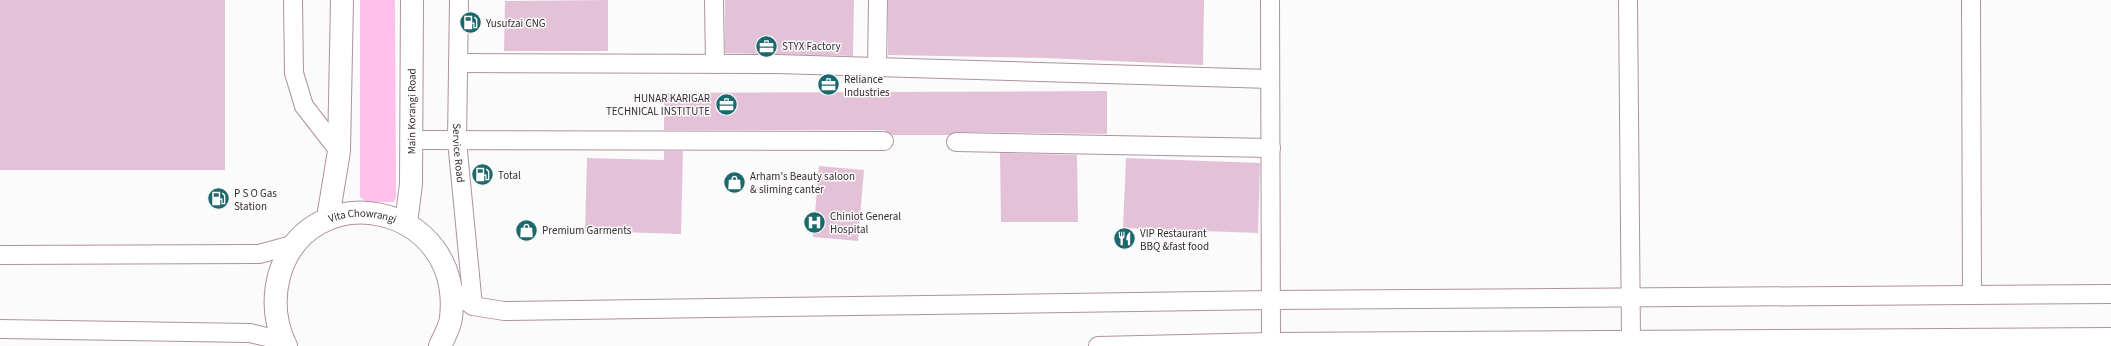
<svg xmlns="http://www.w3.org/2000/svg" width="2111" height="346" viewBox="0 0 2111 346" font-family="'Source Sans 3',sans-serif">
	<rect width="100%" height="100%" fill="#fbfbfb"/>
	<path fill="#febfea" d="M 360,0 L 395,0 L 396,197 L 394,202 L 367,202 L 360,197 Z"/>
	<g fill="#e3c2d8">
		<rect x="0" y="0" width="225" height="170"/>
		<path d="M 608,0 L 608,51 L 504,51 L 505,1 Z"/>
		<path d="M 725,0 L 854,0 L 853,56 L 725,53 Z"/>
		<path d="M 888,0 L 1204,0 L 1203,65 L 1046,58 L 888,55 Z"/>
		<path d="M 1107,91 L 1107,134 L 956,132 L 949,135 L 892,135 L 884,130 L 664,130 L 664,93 Z"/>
		<path d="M 664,151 L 683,151 L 681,234 L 585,231 L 587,158 L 664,160 Z"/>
		<path d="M 1000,153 L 1077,155 L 1078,222 L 1001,222 Z"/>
		<path d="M 1126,158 L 1260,163 L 1258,233 L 1123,228 Z"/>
		<path d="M 819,166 L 864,170 L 858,241 L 813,237 Z"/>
	</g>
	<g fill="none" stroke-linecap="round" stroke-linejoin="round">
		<defs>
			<g id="minor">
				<path d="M 293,0 L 294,73 L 304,106 L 339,151"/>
				<path id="s1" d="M 459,0 L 457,141 L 473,306"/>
				<path d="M 714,0 L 715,64"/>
				<path d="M 1270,0 L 1271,346"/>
				<path d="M 1628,0 L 1631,340"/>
				<path d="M 1971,0 L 1972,295"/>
				<path d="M 458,63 L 777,64 L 1270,79"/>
				<path d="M 877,67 L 878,0"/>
				<path d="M 412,140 L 884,141"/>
				<path d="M 956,142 L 1271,148"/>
				<path d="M 0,255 L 259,254 L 296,244"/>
				<path d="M 452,290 L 473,306 L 504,311 L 1272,300 L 2111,294"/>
				<path d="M 0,329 L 250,333 L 283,341"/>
				<path d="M 1098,346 L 1271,342 L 2111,337"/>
			</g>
			<g id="major">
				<path d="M 328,218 L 339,151 L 342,0"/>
				<path id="s2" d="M 406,223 L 411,184 L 412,0"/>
				<path id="s3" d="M 286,346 C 275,324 273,300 279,276 C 308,173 464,202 451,318 C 450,327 444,337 440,346"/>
			</g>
		</defs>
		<use href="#minor" stroke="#af90a5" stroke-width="20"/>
		<use href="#major" stroke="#af90a5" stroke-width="24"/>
		<use href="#minor" stroke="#fff" stroke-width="18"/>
		<use href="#major" stroke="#fff" stroke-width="22"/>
	</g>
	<defs>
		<symbol id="fuel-disc" viewBox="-11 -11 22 22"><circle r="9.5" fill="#1b686d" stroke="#fbfbfb"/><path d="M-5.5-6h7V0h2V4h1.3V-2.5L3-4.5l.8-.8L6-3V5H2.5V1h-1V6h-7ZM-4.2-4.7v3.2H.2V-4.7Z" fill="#fff"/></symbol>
		<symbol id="office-disc" viewBox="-11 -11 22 22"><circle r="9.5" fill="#1b686d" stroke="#fbfbfb"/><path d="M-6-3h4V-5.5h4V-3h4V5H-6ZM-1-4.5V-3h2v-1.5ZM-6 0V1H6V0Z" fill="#fff"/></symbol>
		<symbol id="shop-disc" viewBox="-11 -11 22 22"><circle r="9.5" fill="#1b686d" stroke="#fbfbfb"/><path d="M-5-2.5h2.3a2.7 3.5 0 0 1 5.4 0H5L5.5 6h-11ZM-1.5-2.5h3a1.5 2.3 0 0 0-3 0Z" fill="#fff"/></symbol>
		<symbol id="hospital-disc" viewBox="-11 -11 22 22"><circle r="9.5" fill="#1b686d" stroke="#fbfbfb"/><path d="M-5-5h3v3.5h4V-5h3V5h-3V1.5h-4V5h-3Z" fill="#fff"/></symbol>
		<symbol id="restaurant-disc" viewBox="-11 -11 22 22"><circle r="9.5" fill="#1b686d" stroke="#fbfbfb"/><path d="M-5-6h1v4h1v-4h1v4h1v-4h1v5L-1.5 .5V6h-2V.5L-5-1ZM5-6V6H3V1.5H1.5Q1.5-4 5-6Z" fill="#fff"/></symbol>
	</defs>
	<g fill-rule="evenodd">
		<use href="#fuel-disc" x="458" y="10" width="25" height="25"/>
		<use href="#office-disc" x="754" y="34" width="25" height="25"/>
		<use href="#office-disc" x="816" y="72" width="25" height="25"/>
		<use href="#office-disc" x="714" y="92" width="25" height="25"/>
		<use href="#fuel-disc" x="470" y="162" width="25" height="25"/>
		<use href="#shop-disc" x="722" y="170" width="25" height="25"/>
		<use href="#fuel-disc" x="206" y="186" width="25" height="25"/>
		<use href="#hospital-disc" x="802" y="210" width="25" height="25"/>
		<use href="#shop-disc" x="514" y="218" width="25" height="25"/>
		<use href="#restaurant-disc" x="1112" y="226" width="25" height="25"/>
	</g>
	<g text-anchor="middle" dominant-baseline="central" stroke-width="3" stroke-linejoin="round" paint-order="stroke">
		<g font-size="11" fill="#382c34" stroke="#fbfbfb" text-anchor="start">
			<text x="486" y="23">Yusufzai CNG</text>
			<text x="782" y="46">STYX Factory</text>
			<text x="844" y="79">Reliance<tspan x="844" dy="13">Industries</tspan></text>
			<text x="710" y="98" text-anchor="end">HUNAR KARIGAR<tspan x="710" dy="13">TECHNICAL INSTITUTE</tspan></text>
			<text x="498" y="175">Total</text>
			<text x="750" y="176">Arham's Beauty saloon<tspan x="750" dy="13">&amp; sliming canter</tspan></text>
			<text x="234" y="193">P S O Gas<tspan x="234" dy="13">Station</tspan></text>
			<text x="830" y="216">Chiniot General<tspan x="830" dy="13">Hospital</tspan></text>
			<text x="542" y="230">Premium Garments</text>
			<text x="1140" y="233">VIP Restaurant<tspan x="1140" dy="13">BBQ &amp;fast food</tspan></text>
		</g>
		<g font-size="11" fill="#382c34" stroke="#fbfbfb">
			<text stroke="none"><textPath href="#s2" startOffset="112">Main Korangi Road</textPath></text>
			<text stroke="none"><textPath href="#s1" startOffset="153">Service Road</textPath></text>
			<text stroke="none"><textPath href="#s3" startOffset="185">Vita Chowrangi</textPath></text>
		</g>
	</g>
</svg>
